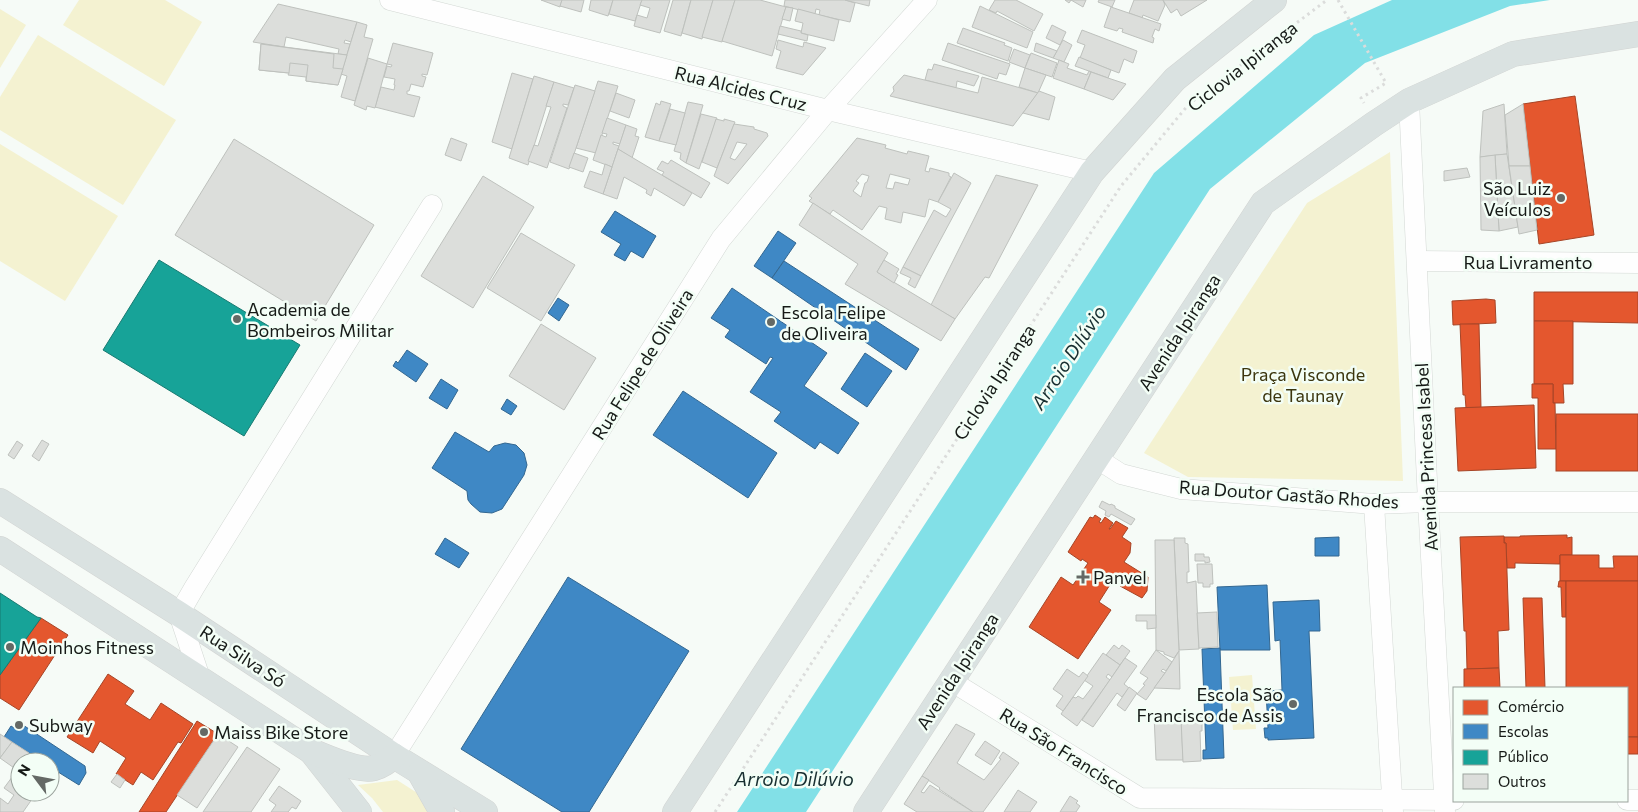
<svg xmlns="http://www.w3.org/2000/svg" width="1638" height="812" viewBox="0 0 1638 812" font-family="Commissioner,sans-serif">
	<rect width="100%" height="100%" fill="#f6fbf7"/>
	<g fill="#f4f2d1">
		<path d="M 79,0 L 165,0 L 202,22 L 164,86 L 63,25 Z"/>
		<path d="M 0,9 L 26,25 L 0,68 Z"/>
		<path d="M 38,35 L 176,120 L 123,205 L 0,130 L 0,97 Z"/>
		<path d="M 0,144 L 118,216 L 65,301 L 0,261 Z"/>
		<path d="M 1390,152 L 1403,481 L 1188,477 L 1144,453 L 1307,203 Z"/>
		<path d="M 1252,675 L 1256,729 L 1233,730 L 1229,677 Z"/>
		<path d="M 397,780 L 447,812 L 383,812 L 372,798 L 358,785 Z"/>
	</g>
	<path fill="#82e0e7" d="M 1392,0 L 1550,0 L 1510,6 L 1365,63 L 1210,189 L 806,812 L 737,812 L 1154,173 L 1314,35 Z"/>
	<g fill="#e4572e" stroke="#a64527">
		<path d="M 1575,96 L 1594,235 L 1539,244 L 1523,104 Z"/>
		<path d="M 1534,292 L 1638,292 L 1638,323 L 1534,321 Z"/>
		<path d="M 1486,299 L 1495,300 L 1496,323 L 1453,325 L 1452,301 Z"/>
		<path d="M 1534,321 L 1573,321 L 1573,384 L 1563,384 L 1564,403 L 1553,403 L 1553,384 L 1534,384 Z"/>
		<path d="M 1460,324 L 1479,324 L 1481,408 L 1466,408 L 1465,395 L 1463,395 Z"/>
		<path d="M 1532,384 L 1553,384 L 1553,403 L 1555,403 L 1556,449 L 1538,449 L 1538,398 L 1532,398 Z"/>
		<path d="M 1534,405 L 1536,468 L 1458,471 L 1455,408 Z"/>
		<rect x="1556" y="414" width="82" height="57"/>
		<path d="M 1095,515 L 1101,519 L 1099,522 L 1101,523 L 1105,517 L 1113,523 L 1109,529 L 1110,529 L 1116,521 L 1128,528 L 1122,537 L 1131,543 L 1130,553 L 1124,562 L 1148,577 L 1147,591 L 1142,598 L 1120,586 L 1121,585 L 1113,580 L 1099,602 L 1111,610 L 1078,659 L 1029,627 L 1061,577 L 1073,585 L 1088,563 L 1082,559 L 1081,561 L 1068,552 L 1090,517 L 1093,518 Z"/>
		<path d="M 1567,535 L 1567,538 L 1572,537 L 1572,555 L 1560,555 L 1560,564 L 1515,563 L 1515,568 L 1507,568 L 1506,543 L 1504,543 L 1504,537 L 1520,537 L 1520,536 Z"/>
		<path d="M 1504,536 L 1504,543 L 1506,543 L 1509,630 L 1498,631 L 1499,668 L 1467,669 L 1466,631 L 1464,631 L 1460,537 Z"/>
		<path d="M 1560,555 L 1599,555 L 1599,568 L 1614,568 L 1613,556 L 1638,556 L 1638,581 L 1560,581 Z"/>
		<path d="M 1559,581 L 1566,581 L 1566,617 L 1562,617 L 1561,587 L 1558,587 Z"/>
		<path d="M 1566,581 L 1638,581 L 1638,737 L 1627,737 L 1627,688 L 1566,688 Z"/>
		<path d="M 1523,598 L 1542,598 L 1545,688 L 1526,688 Z"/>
		<path d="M 41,618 L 68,635 L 19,710 L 0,698 L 0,675 Z"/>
		<path d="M 1499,668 L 1500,688 L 1464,688 L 1464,669 Z"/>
		<path d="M 108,674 L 134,691 L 125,704 L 150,720 L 161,703 L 193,724 L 181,743 L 178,742 L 153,780 L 141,772 L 133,785 L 116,774 L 126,758 L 100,741 L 93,753 L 67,737 Z"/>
		<path d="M 197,721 L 218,734 L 166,812 L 139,812 Z"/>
		<rect x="1627" y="737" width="11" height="17"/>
	</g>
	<g fill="#3f88c5" stroke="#336791">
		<path d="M 615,211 L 656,236 L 643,258 L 631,251 L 625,261 L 614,255 L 621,244 L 601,232 Z"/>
		<path d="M 778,231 L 796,243 L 772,278 L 754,266 Z"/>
		<path d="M 784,261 L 919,349 L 906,370 L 772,278 Z"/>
		<path d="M 732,288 L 827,353 L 804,386 L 859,423 L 838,454 L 820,442 L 815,449 L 774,421 L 781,412 L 750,392 L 773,358 L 770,357 L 766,364 L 725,337 L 730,330 L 711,318 Z"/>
		<path d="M 558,298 L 569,305 L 559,321 L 548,313 Z"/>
		<path d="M 407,350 L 428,364 L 416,382 L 393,366 L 396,361 L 398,363 Z"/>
		<path d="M 865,353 L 892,371 L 867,407 L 841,389 Z"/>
		<path d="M 441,379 L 458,390 L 447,409 L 429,398 Z"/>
		<path d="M 683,391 L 777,453 L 748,498 L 653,435 Z"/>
		<path d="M 507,399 L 517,406 L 511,415 L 501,409 Z"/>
		<path d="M 455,432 L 489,452 L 494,446 L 505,443 L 516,445 L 524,453 L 527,465 L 524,475 L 502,509 L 492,513 L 480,512 L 471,504 L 468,500 L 467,491 L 432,468 Z"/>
		<path d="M 1339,537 L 1339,556 L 1315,556 L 1315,538 Z"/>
		<path d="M 445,538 L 469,553 L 459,568 L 435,554 Z"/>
		<path d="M 568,577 L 689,651 L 589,812 L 562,812 L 461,749 Z"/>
		<path d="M 1267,585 L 1270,650 L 1220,650 L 1217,587 Z"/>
		<path d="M 1319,600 L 1320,631 L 1309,631 L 1314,738 L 1268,740 L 1268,738 L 1265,738 L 1264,728 L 1268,728 L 1266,691 L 1282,690 L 1280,640 L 1275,641 L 1273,602 Z"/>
		<path d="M 1220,648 L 1224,758 L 1203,759 L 1203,750 L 1206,750 L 1202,649 Z"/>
		<path d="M 23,725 L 85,766 L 86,773 L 79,785 L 50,767 L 50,762 L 43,762 L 4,737 L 11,726 L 19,731 Z"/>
	</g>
	<g fill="#17a398" stroke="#177a71">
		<path d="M 159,260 L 300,345 L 244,436 L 103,350 Z"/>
		<path d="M 0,593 L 37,617 L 41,618 L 0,675 Z"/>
	</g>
	<g fill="#dcdedb" stroke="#bec1bd" fill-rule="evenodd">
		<path d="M 541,0 L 562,0 L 560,7 Z"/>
		<path d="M 562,0 L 584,0 L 581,12 L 560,6 Z"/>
		<path d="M 591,0 L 613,0 L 608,16 L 589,10 Z"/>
		<path d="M 613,0 L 642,0 L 635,21 L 609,14 Z"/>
		<path d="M 642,0 L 670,0 L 660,33 L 634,26 L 637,15 L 647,18 L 650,8 L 640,5 Z"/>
		<path d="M 673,0 L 691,0 L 681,36 L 664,31 Z"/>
		<path d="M 691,0 L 713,0 L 702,39 L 682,33 Z"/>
		<path d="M 713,0 L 735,0 L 722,42 L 702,37 Z"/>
		<path d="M 735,0 L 760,0 L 786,7 L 772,56 L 722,41 Z"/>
		<path d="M 785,0 L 845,0 L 855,3 L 850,22 L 819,15 L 820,10 L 816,9 L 815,14 L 784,6 Z"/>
		<path d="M 845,0 L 870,0 L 869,6 Z"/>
		<path d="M 995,0 L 1016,0 L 1043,14 L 1034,31 L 997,11 L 996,13 L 989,10 Z"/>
		<path d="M 1065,0 L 1086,0 L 1083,7 L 1071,0 L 1069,3 Z"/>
		<path d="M 1099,0 L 1115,0 L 1112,7 L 1098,2 Z"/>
		<path d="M 1134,0 L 1163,0 L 1165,5 L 1158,21 L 1143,15 L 1142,18 L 1129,13 Z"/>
		<path d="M 1163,0 L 1207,0 L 1181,16 L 1177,9 L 1171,13 Z"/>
		<path d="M 278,4 L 357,22 L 351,42 L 345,40 L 344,43 L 350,44 L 347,55 L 338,54 L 339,49 L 286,37 L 284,47 L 253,42 Z"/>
		<path d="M 980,6 L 1033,32 L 1027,48 L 972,27 Z"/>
		<path d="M 786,7 L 793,8 L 790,21 L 782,19 Z"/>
		<path d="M 1111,7 L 1161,24 L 1159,31 L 1155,29 L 1152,37 L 1154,38 L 1153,43 L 1122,32 L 1123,29 L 1119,28 L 1117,31 L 1104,27 Z"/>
		<path d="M 798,9 L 839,20 L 834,41 L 801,33 L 803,23 L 795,21 Z"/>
		<path d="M 357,22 L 367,25 L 364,37 L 373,39 L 355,101 L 341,97 L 347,76 L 341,74 Z"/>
		<path d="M 1052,25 L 1066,32 L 1060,45 L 1046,38 Z"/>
		<path d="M 780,26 L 801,31 L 801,33 L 808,35 L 807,41 L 778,34 Z"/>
		<path d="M 963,28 L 1005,43 L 1004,45 L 1012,48 L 1008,61 L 957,43 Z"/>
		<path d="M 1082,30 L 1137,51 L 1133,63 L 1124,59 L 1119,73 L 1080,58 L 1085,45 L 1077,42 Z"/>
		<path d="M 778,40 L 803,47 L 804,42 L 826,48 L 803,75 L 776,68 L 781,51 L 776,49 Z"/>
		<path d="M 1063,40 L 1072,45 L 1064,62 L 1053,58 Z"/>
		<path d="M 393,43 L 433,53 L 427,75 L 422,74 L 422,76 L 426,77 L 423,87 L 411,84 L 409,91 L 407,91 L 407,94 L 420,97 L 414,117 L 375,107 L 381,87 L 394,90 L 395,85 L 394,85 L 395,79 L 384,77 L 387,66 L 391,67 L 392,65 L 387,64 Z"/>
		<path d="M 948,43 L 1010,64 L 1006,75 L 999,73 L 997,79 L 942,60 Z"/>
		<path d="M 1036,43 L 1057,51 L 1053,58 L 1034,51 Z"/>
		<path d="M 261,44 L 347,55 L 338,85 L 306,81 L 306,77 L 288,75 L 289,73 L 259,70 Z"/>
		<path d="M 261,44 L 334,54 L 333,68 L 343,69 L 338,85 L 306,81 L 308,65 L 290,63 L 289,73 L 259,70 Z"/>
		<path d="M 1014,49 L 1030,55 L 1025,68 L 1009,62 Z"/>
		<path d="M 1031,53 L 1057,63 L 1052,77 L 1025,68 Z"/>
		<path d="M 1079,57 L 1111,70 L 1108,78 L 1075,66 Z"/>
		<path d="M 368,58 L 387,64 L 375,108 L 367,106 L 366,110 L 354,105 Z"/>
		<path d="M 1059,60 L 1069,64 L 1067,68 L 1087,75 L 1089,71 L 1091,72 L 1084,89 L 1053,78 Z"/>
		<path d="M 934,64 L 979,76 L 974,86 L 957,81 L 956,88 L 925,80 L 928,69 L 932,70 Z"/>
		<path d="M 1025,68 L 1046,75 L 1038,93 L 1019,87 Z"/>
		<path d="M 1091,72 L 1108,78 L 1126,84 L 1113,100 L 1084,89 Z"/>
		<path d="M 512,73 L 533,79 L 512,149 L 492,142 Z"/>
		<path d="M 904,75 L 978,93 L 982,77 L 1038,93 L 1013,126 L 890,96 L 894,91 L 893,87 Z"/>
		<path d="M 534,76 L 554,82 L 528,165 L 509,158 Z"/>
		<path d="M 598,81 L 618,86 L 596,153 L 576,148 Z"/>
		<path d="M 554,82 L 574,88 L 568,105 L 563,104 L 563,106 L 567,108 L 547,168 L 528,161 L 534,145 L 538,146 L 551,107 L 546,106 Z"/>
		<path d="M 575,85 L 595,91 L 569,169 L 550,162 Z"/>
		<path d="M 1039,91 L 1055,97 L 1049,120 L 1023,113 Z"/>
		<path d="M 616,93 L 635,100 L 629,118 L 610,111 Z"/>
		<path d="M 661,101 L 671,104 L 659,141 L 645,137 L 656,103 L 660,105 Z"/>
		<path d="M 688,102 L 703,105 L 686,163 L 680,159 L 681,153 L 674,151 Z"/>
		<path d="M 1504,104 L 1507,154 L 1480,157 L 1483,111 Z"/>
		<path d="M 1523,104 L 1530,166 L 1509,166 L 1505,115 Z"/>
		<path d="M 670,109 L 685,113 L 676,145 L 659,141 Z"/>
		<path d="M 701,114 L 717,118 L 699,169 L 686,163 Z"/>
		<path d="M 607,118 L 626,125 L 620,144 L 613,142 L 613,144 L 619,146 L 612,167 L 593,160 L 601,135 L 606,137 L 607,134 L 602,133 Z"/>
		<path d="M 716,119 L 724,121 L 724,119 L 735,122 L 717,168 L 702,162 Z"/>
		<path d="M 734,124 L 754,127 L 754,129 L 767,133 L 768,136 L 728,184 L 714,176 ZM 737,142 L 747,144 L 735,160 L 730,158 Z"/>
		<path d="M 626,125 L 637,129 L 635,136 L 639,137 L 632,158 L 618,149 Z"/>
		<path d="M 451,138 L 467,144 L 461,161 L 445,155 Z"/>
		<path d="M 857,138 L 886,145 L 885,148 L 907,154 L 908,151 L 929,156 L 925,171 L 929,172 L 930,168 L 949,173 L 949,176 L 951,177 L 938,202 L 929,199 L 925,217 L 903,212 L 901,223 L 885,219 L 887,208 L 879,206 L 862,230 L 833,210 L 830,214 L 809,201 L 812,198 L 809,196 ZM 862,174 L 869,176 L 867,182 L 865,183 L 861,197 L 853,191 L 859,183 L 856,181 ZM 890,174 L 910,179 L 908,185 L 895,182 L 893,189 L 886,188 Z"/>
		<path d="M 234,139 L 374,225 L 316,321 L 175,235 Z"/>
		<path d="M 618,149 L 692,193 L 684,206 L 654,188 L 651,196 L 646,193 L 647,190 L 624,177 L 617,199 L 603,194 Z"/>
		<path d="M 574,153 L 588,158 L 583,172 L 569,167 Z"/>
		<path d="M 1507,154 L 1518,227 L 1499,231 L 1495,155 Z"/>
		<path d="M 1495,155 L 1499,231 L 1481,230 L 1480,157 Z"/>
		<path d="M 671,160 L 710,183 L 701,198 L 662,175 L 664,172 L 657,169 L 662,161 L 668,164 Z"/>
		<path d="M 605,164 L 612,167 L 603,194 L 584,187 L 590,171 L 602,175 Z"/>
		<path d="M 1509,166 L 1530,166 L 1537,230 L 1519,234 Z"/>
		<path d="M 1467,168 L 1470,177 L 1444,181 L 1444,171 Z"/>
		<path d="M 954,173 L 971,183 L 921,276 L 903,267 L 934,210 L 946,217 L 951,209 L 938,202 Z"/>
		<path d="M 996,175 L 1038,185 L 989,278 L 985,277 L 955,319 L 931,305 Z"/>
		<path d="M 483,176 L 534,207 L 473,308 L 421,276 Z"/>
		<path d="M 813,203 L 888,253 L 877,272 L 955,319 L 941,341 L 845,284 L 858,264 L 799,225 Z"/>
		<path d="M 521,233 L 575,265 L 541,321 L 487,288 Z"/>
		<path d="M 884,260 L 899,269 L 896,274 L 898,275 L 894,283 L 877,272 Z"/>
		<path d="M 903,267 L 921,276 L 915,288 L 908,284 L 911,278 L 900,273 Z"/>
		<path d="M 541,324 L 596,358 L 564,410 L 509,376 Z"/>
		<path d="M 42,440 L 49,444 L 39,461 L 32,456 Z"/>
		<path d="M 17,441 L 23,445 L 14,459 L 8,455 Z"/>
		<path d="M 1102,501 L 1110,505 L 1111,504 L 1115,506 L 1115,508 L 1135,519 L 1131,525 L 1111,514 L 1109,517 L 1105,515 L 1106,511 L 1099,507 Z"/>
		<path d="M 1174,538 L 1185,538 L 1185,543 L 1188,544 L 1189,572 L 1187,572 L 1187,583 L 1196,581 L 1199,649 L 1179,650 Z"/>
		<path d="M 1155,540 L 1174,540 L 1179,651 L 1174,658 L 1164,654 L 1164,652 L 1156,650 Z"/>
		<path d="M 1195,554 L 1204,554 L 1204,557 L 1209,557 L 1210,562 L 1205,563 L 1205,561 L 1195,561 Z"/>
		<path d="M 1197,564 L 1212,564 L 1213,584 L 1210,584 L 1210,587 L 1203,587 L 1203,583 L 1198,583 Z"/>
		<path d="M 1217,612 L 1218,647 L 1199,648 L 1197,613 Z"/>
		<path d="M 1136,615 L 1156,615 L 1156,628 L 1147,629 L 1147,621 L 1136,621 Z"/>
		<path d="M 1114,645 L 1119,649 L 1122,645 L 1130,651 L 1120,665 L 1106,655 Z"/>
		<path d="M 1156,650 L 1172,662 L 1166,671 L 1163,669 L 1161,671 L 1165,673 L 1146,700 L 1137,694 L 1145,685 L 1143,684 L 1148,678 L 1140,673 Z"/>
		<path d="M 1179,651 L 1180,689 L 1154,688 L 1165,673 Z"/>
		<path d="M 1103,653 L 1120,665 L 1112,677 L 1108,674 L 1106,677 L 1110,680 L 1077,726 L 1061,714 L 1073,697 L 1076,698 L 1078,696 L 1083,699 L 1093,686 L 1084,680 Z"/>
		<path d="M 1125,658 L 1137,666 L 1124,684 L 1129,688 L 1122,697 L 1117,693 L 1093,727 L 1082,720 Z"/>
		<path d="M 1067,669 L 1079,677 L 1083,672 L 1088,676 L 1063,711 L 1056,706 L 1063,696 L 1053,689 Z"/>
		<path d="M 1129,687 L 1137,693 L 1125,711 L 1117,705 Z"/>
		<path d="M 1154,715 L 1181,715 L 1183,760 L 1156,760 Z"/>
		<path d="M 1202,718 L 1202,731 L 1200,731 L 1201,761 L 1183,762 L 1181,719 Z"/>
		<path d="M 956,724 L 975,734 L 957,763 L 984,780 L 1001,759 L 999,758 L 1003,752 L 1019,763 L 983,812 L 973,812 L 939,789 L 940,788 L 922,776 Z"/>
		<path d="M 0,734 L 12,742 L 0,758 Z"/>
		<path d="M 218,734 L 238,747 L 197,808 L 177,795 Z"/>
		<path d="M 985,741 L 1000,751 L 991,765 L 975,755 Z"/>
		<path d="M 12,742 L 29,753 L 23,762 L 20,762 L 20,766 L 17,770 L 0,758 Z"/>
		<path d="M 247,747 L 280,769 L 278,772 L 251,812 L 203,812 Z"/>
		<path d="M 18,769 L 20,770 L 20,792 L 37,792 L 23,812 L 0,812 L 0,798 L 8,804 L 14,795 L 4,788 Z"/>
		<path d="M 117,774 L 125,780 L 120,788 L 111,782 Z"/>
		<path d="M 922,776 L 929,780 L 921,792 L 924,793 L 930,785 L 973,812 L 917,812 L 904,804 Z"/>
		<path d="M 279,786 L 301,801 L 296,809 L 292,807 L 288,812 L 271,812 L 276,805 L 269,800 Z"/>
		<path d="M 1018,790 L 1037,802 L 1030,812 L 1004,812 Z"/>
		<path d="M 1070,796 L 1078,801 L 1076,803 L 1080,806 L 1076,812 L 1060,812 Z"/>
	</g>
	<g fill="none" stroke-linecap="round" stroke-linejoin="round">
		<defs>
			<g id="minor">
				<path d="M 390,0 L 828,110 L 1092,172"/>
				<path d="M 1409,101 L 1428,502 L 1445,812"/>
				<path d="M 1417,261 L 1638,263"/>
				<path d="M 1096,458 L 1121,474 L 1181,489 L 1374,504 L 1428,502 L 1638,502"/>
				<path d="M 1374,504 L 1393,812"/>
				<path d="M 201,681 L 179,614 L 194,588 L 432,205"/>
				<path d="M 951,681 L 1140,798 L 1454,800"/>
				<path d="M 394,756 L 721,239 L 828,110 L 927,0"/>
				<path d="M 1627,800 L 1638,800"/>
			</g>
			<g id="major">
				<path d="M 0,501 L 179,614 L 394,756 L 485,812"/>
				<path d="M 0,549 L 311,751 L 359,812"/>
				<path d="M 311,751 C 327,757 357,772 374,768 C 382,766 388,761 394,756"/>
				<path d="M 420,773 L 442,812"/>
				<path d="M 675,812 L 1092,172 L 1175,79 L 1274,0"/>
				<path d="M 866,812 L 1263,203 L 1374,124 L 1409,101 L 1513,54 L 1638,34"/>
			</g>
		</defs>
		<use href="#minor" stroke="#d3d8d4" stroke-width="21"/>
		<use href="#major" stroke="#d2d4d2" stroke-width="26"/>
		<g stroke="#dbdcdb" stroke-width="3" stroke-dasharray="2.5 4" stroke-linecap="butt">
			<path d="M 1338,0 L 1386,83 L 1361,98 L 1364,103"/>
			<path d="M 715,812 L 1121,186 L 1189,104 L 1327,0"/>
		</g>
		<use href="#minor" stroke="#fefefe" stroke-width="20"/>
		<use href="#major" stroke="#dae2e1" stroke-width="25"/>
	</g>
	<g fill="#646965" stroke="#f3fef6" stroke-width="2">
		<circle cx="1561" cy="198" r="5"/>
		<circle cx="237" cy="319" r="5"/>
		<circle cx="771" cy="322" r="5"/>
		<path d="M1080.5 569.5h5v5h5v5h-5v5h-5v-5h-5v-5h5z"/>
		<circle cx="10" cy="647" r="5"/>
		<circle cx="1293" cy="704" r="5"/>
		<circle cx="19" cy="725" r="5"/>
		<circle cx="204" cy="732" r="5"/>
	</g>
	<g text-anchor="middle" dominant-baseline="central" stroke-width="5" stroke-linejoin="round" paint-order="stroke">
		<g font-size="18" fill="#161a17" stroke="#f3fef6">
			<text transform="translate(1242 66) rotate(-38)">Ciclovia Ipiranga</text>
			<text transform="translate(741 88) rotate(14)">Rua Alcides Cruz</text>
			<text x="1528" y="262">Rua Livramento</text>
			<text transform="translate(1179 332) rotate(-57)">Avenida Ipiranga</text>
			<text transform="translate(642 364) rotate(-58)">Rua Felipe de Oliveira</text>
			<text transform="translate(994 382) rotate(-57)">Ciclovia Ipiranga</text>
			<text transform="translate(1426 457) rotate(-93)">Avenida Princesa Isabel</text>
			<text transform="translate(1289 494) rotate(4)">Rua Doutor Gastão Rhodes</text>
			<text transform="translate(243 656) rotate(33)">Rua Silva Só</text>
			<text transform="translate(957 671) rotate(-57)">Avenida Ipiranga</text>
			<text transform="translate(1064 751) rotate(32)">Rua São Francisco</text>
		</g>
		<g font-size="18" fill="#161a17" stroke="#f3fef6" text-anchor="start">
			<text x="1551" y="188" text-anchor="end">São Luiz<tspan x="1551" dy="21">Veículos</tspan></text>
			<text x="247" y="309">Academia de<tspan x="247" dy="21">Bombeiros Militar</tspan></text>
			<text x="781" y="312">Escola Felipe<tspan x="781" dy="21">de Oliveira</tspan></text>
			<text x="1093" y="577">Panvel</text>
			<text x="20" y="647">Moinhos Fitness</text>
			<text x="1283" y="694" text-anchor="end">Escola São<tspan x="1283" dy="21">Francisco de Assis</tspan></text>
			<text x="29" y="725">Subway</text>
			<text x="214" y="732">Maiss Bike Store</text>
		</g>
		<g font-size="18" fill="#3c360e" stroke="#f3fef6">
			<text x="1303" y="374">Praça Visconde<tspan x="1303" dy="21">de Taunay</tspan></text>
		</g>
		<g font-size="19" font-style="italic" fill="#182f31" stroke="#f3fef6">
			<text transform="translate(1068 357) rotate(-57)">Arroio Dilúvio</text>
			<text x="794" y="778">Arroio Dilúvio</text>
		</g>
	</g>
	<rect x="1453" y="687" width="175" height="115" fill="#f3fef6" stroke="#9ba39d"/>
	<rect x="1463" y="700" width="25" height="15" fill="#e4572e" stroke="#9ba39d"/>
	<text x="1498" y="712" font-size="15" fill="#161a17">Comércio</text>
	<rect x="1463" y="724" width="25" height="15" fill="#3f88c5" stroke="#9ba39d"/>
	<text x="1498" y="737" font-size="15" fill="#161a17">Escolas</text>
	<rect x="1463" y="750" width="25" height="15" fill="#17a398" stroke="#9ba39d"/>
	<text x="1498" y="762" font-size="15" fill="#161a17">Público</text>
	<rect x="1463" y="774" width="25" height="15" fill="#dcdedb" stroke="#9ba39d"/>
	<text x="1498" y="787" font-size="15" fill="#161a17">Outros</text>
	<g transform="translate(35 777) rotate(302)"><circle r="24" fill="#f3fef6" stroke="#9ba39d"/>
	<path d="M0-4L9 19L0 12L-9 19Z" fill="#646965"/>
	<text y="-8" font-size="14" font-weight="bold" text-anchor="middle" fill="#161a17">N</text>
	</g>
</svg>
